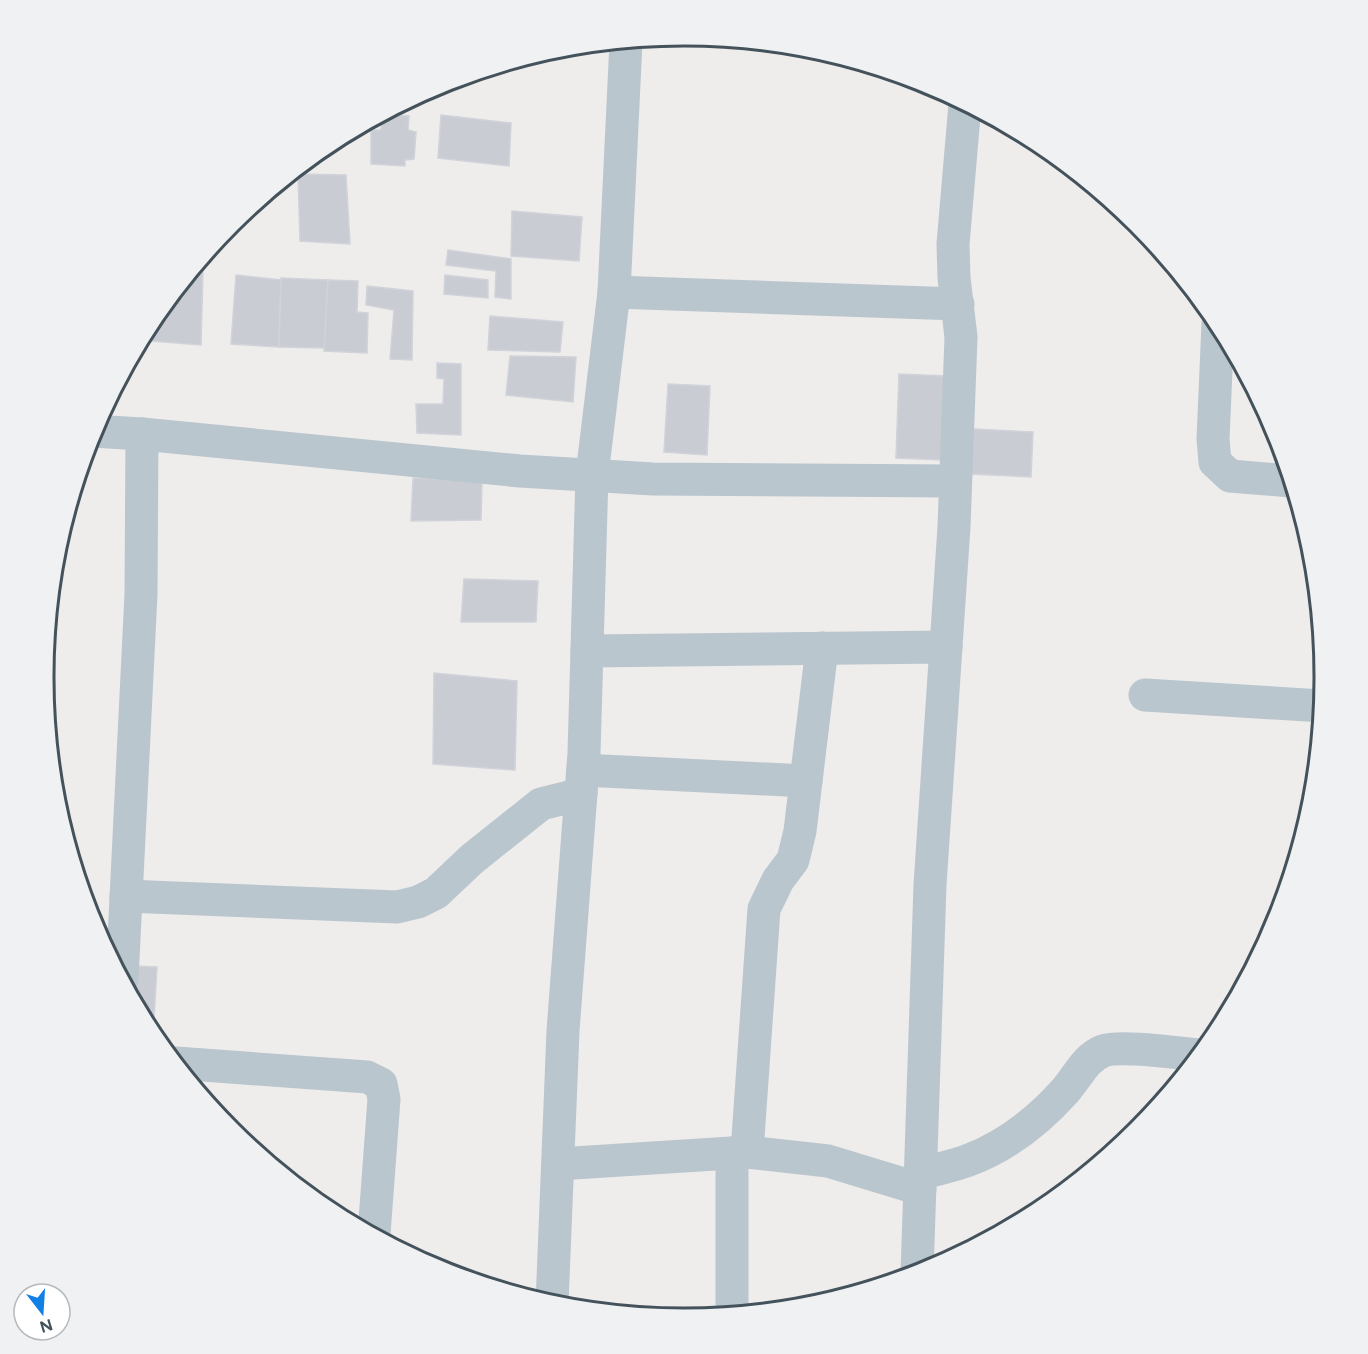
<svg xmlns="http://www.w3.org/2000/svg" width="1368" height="1354" viewBox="0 0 1368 1354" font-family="Figtree,sans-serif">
	<rect width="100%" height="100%" fill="#efecec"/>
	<g fill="#c9ccd2" stroke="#d0d3d9" stroke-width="1.5">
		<path d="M 385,114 L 409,116 L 408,130 L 416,132 L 414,159 L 405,160 L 405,166 L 371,164 L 371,130 L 381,130 L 382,115 Z"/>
		<path d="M 441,115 L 511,123 L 509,166 L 438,158 Z"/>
		<path d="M 298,174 L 346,175 L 350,244 L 300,241 Z"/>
		<path d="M 512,211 L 582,217 L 579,261 L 511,256 Z"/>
		<path d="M 448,250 L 511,259 L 511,299 L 495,297 L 496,271 L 446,265 Z"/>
		<path d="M 193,270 L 203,270 L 201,345 L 152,341 L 153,318 Z"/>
		<path d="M 236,275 L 281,280 L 279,347 L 231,344 Z"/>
		<path d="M 445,275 L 488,280 L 488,298 L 444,294 Z"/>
		<path d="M 281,278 L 328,280 L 325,348 L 279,347 Z"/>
		<path d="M 328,280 L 358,281 L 357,312 L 368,313 L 367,353 L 324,351 Z"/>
		<path d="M 367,286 L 413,291 L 412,360 L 390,359 L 394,310 L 366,305 Z"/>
		<path d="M 490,316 L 563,322 L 560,352 L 488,350 Z"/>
		<path d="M 510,356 L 576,357 L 573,402 L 506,395 Z"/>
		<path d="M 437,363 L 461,364 L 461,435 L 417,433 L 416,404 L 443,404 L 444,379 L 437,378 Z"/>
		<path d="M 899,374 L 947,376 L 943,460 L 896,458 Z"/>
		<path d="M 668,384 L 710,386 L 707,455 L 664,452 Z"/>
		<path d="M 974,429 L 1033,432 L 1031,477 L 971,474 Z"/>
		<path d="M 413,478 L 482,481 L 481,520 L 411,521 Z"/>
		<path d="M 464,579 L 538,581 L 536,622 L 461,622 Z"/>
		<path d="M 434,673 L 517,681 L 515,770 L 433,764 Z"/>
		<path d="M 135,966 L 157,967 L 153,1036 L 133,999 Z"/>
	</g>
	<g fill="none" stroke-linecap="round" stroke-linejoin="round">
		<g stroke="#bac6cd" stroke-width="33">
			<path d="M 614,292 L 958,304"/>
			<path d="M 1218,323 L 1213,439 L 1215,462 L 1230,476 L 1291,481"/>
			<path d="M 92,431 L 142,434 L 520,471 L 653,479 L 955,481"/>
			<path d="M 587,651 L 946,647"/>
			<path d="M 1145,695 L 1322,706"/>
			<path d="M 583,770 L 806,781"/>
			<path d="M 126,896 L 397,907 L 418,902 L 436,893 L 472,859 L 541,804 L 581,794"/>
			<path d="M 122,979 L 141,594 L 142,434"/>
			<path d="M 176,1063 L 367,1077 L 381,1084 L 384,1099 L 374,1234"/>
			<path d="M 747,1152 L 764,909 L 778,880 L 793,860 L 800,831 L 822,648"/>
			<path d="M 732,1153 L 732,1313"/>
			<path d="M 558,1164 L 747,1152 L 828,1161 L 920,1189"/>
			<path d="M 920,1174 C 936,1169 954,1166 969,1160 C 1006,1146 1039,1120 1065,1091 C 1077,1078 1085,1058 1103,1051 C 1121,1045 1177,1053 1199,1055"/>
			<path d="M 917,1273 L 930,885 L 954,527 L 961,337 L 954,278 L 953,244 L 965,104"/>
			<path d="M 552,1304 L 563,1031 L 584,753 L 592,475 L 614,292 L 626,42"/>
		</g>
	</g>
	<path d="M0 0H1368V1354H0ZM684 46H684A630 630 0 0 1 1314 676V678A630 630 0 0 1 684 1308H684A630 630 0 0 1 54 678V676A630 630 0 0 1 684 46Z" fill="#f0f1f2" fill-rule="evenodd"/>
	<path fill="none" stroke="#44525b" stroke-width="3" d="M684 46H684A630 630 0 0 1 1314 676V678A630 630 0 0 1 684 1308H684A630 630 0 0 1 54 678V676A630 630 0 0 1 684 46Z"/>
	<g transform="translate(42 1312) rotate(163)"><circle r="28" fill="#ffffff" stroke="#b4babd" stroke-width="1.5"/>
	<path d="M0-4.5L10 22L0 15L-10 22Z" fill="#1180e5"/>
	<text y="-9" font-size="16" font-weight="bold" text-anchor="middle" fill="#44525b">N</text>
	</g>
</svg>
